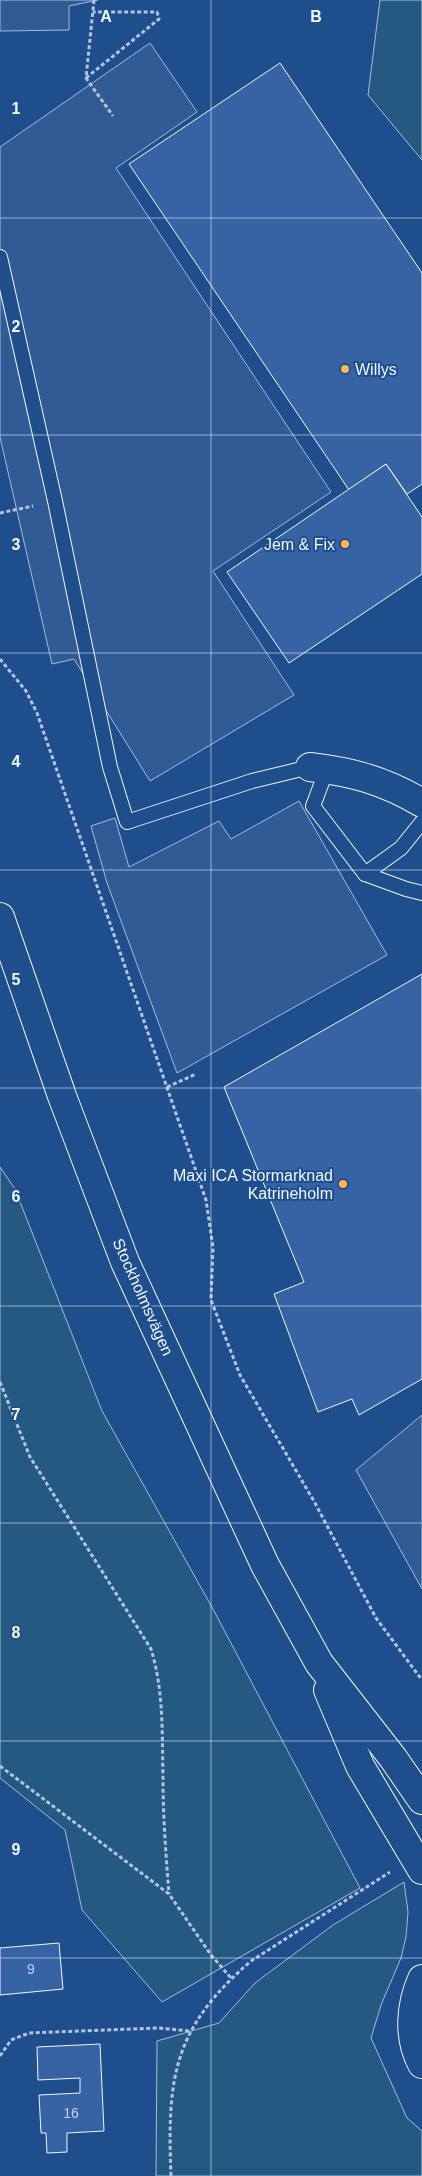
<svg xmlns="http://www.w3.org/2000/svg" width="422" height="2176" viewBox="0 0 422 2176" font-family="Arial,sans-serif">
	<rect width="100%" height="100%" fill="#1f4e8c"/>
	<g fill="#245a82" stroke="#a8bbd7">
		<path d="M 380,0 L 422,0 L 422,160 L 368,95 Z"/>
		<path d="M 0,1167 L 15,1189 L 102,1411 L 213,1609 L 360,1888 L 162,2002 L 82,1910 L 65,1830 L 0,1778 Z"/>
		<path d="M 404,1882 L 408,1912 L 406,1937 L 401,1958 L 381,2005 L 371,2038 L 407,2118 L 422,2131 L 422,2176 L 156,2176 L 157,2041 L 219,2023 L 255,1983 L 333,1925 Z"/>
	</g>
	<g fill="#305b95" stroke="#a8bbd7">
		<path d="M 0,0 L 98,0 L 69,6 L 69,30 L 0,31 Z"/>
		<path d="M 150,43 L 197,112 L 116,168 L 331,492 L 213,571 L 294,695 L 150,781 L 74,659 L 52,664 L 0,437 L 0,147 Z"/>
		<path d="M 299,801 L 387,955 L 177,1073 L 107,883 L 91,826 L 115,818 L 129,867 L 219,821 L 231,839 Z"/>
		<path d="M 422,1415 L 422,1589 L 356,1470 Z"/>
	</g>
	<g fill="#3563a3" stroke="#f2f6ff">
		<path d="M 280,63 L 422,273 L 422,484 L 407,494 L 386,464 L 349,490 L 129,164 Z"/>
		<path d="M 386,464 L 422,517 L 422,574 L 289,663 L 227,572 Z"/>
		<path d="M 422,974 L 422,1379 L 359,1415 L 352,1399 L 318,1412 L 274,1294 L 304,1282 L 224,1087 Z"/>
		<path d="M 59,1943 L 63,1989 L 0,1995 L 0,1948 Z"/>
		<path d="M 100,2044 L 104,2131 L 67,2133 L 67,2152 L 47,2153 L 46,2133 L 41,2133 L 39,2095 L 80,2093 L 80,2078 L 38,2080 L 37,2047 Z"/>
	</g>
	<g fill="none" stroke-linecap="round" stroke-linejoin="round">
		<defs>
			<g id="service">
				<path d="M 0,257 L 55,501 L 110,767 L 127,822 L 252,781 L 310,767"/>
				<path d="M 327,769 L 313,806 L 365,874 L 406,889 L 422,893"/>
				<path d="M 365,874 L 401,848 L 422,822"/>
			</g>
			<path id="minor" d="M 310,767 C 353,772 385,781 422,803"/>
			<g id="primary">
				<path d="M 0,917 L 62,1096 L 125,1262 L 265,1565 L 319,1663 L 393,1758 L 422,1800"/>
				<path d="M 328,1690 L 360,1766 L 422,1870"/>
				<path d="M 422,1979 C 410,2006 408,2038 422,2064"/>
			</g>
		</defs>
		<use href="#service" stroke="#f2f6ff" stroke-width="16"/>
		<use href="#minor" stroke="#f2f6ff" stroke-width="30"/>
		<use href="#primary" stroke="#f2f6ff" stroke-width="30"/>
		<g stroke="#b3c4dc" stroke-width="3" stroke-dasharray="4 2.5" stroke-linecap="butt">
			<path d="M 94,0 L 86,78 L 113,116"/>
			<path d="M 86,78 L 159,19 L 157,12 L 93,12"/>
			<path d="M 0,513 L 33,506"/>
			<path d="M 0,659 L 26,691 L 37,713 L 206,1200 L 213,1247 L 211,1300 L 240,1375 L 315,1503 L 376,1618 L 422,1680"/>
			<path d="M 167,1087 L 196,1074"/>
			<path d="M 0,1382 L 30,1457 L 151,1649 C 164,1691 162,1735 163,1779 C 163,1817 166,1856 169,1894"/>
			<path d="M 0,1766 L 169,1894 L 211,1955 L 231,1978"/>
			<path d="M 0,2056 L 11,2040 L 29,2033 L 159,2028 L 190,2031"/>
			<path d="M 171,2176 C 167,2078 173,2028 251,1961 L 390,1872"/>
		</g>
		<use href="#service" stroke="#1f4e8c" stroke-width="14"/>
		<use href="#minor" stroke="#1f4e8c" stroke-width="28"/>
		<use href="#primary" stroke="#1f4e8c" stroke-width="28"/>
	</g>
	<path fill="none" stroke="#f2f6ff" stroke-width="1" stroke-opacity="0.55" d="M 211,0 L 211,2176M 0,218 L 422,218M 0,435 L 422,435M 0,653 L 422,653M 0,870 L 422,870M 0,1088 L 422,1088M 0,1306 L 422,1306M 0,1523 L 422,1523M 0,1741 L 422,1741M 0,1958 L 422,1958"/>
	<g fill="#ffb74d" stroke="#1f4e8c" stroke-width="2">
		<circle cx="345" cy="369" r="5"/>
		<circle cx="345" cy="544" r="5"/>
		<circle cx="343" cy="1184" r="5"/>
	</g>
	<g text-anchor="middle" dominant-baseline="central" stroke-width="4" stroke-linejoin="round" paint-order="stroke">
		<g font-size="14" fill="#c3d1e8">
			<text x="31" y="1969">9</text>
			<text x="71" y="2113">16</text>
		</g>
		<g font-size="16" fill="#f2f6ff" stroke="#1f4e8c" text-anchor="end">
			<text x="355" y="369" text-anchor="start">Willys</text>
			<text x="335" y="544">Jem &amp; Fix</text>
			<text x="333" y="1175">Maxi ICA Stormarknad<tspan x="333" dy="18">Katrineholm</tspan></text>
		</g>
		<g font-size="16" fill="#f2f6ff" stroke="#1f4e8c">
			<text transform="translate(143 1297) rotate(66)">Stockholmsvägen</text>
		</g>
	</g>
	<g font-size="16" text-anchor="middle" font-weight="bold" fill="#f2f6ff" stroke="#1f4e8c" stroke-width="4" stroke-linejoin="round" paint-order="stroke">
		<text x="106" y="22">A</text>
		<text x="316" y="22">B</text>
		<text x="16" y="114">1</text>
		<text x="16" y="332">2</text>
		<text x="16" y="550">3</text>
		<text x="16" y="767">4</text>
		<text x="16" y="985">5</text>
		<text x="16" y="1202">6</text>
		<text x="16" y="1420">7</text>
		<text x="16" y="1638">8</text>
		<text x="16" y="1855">9</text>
	</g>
</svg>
